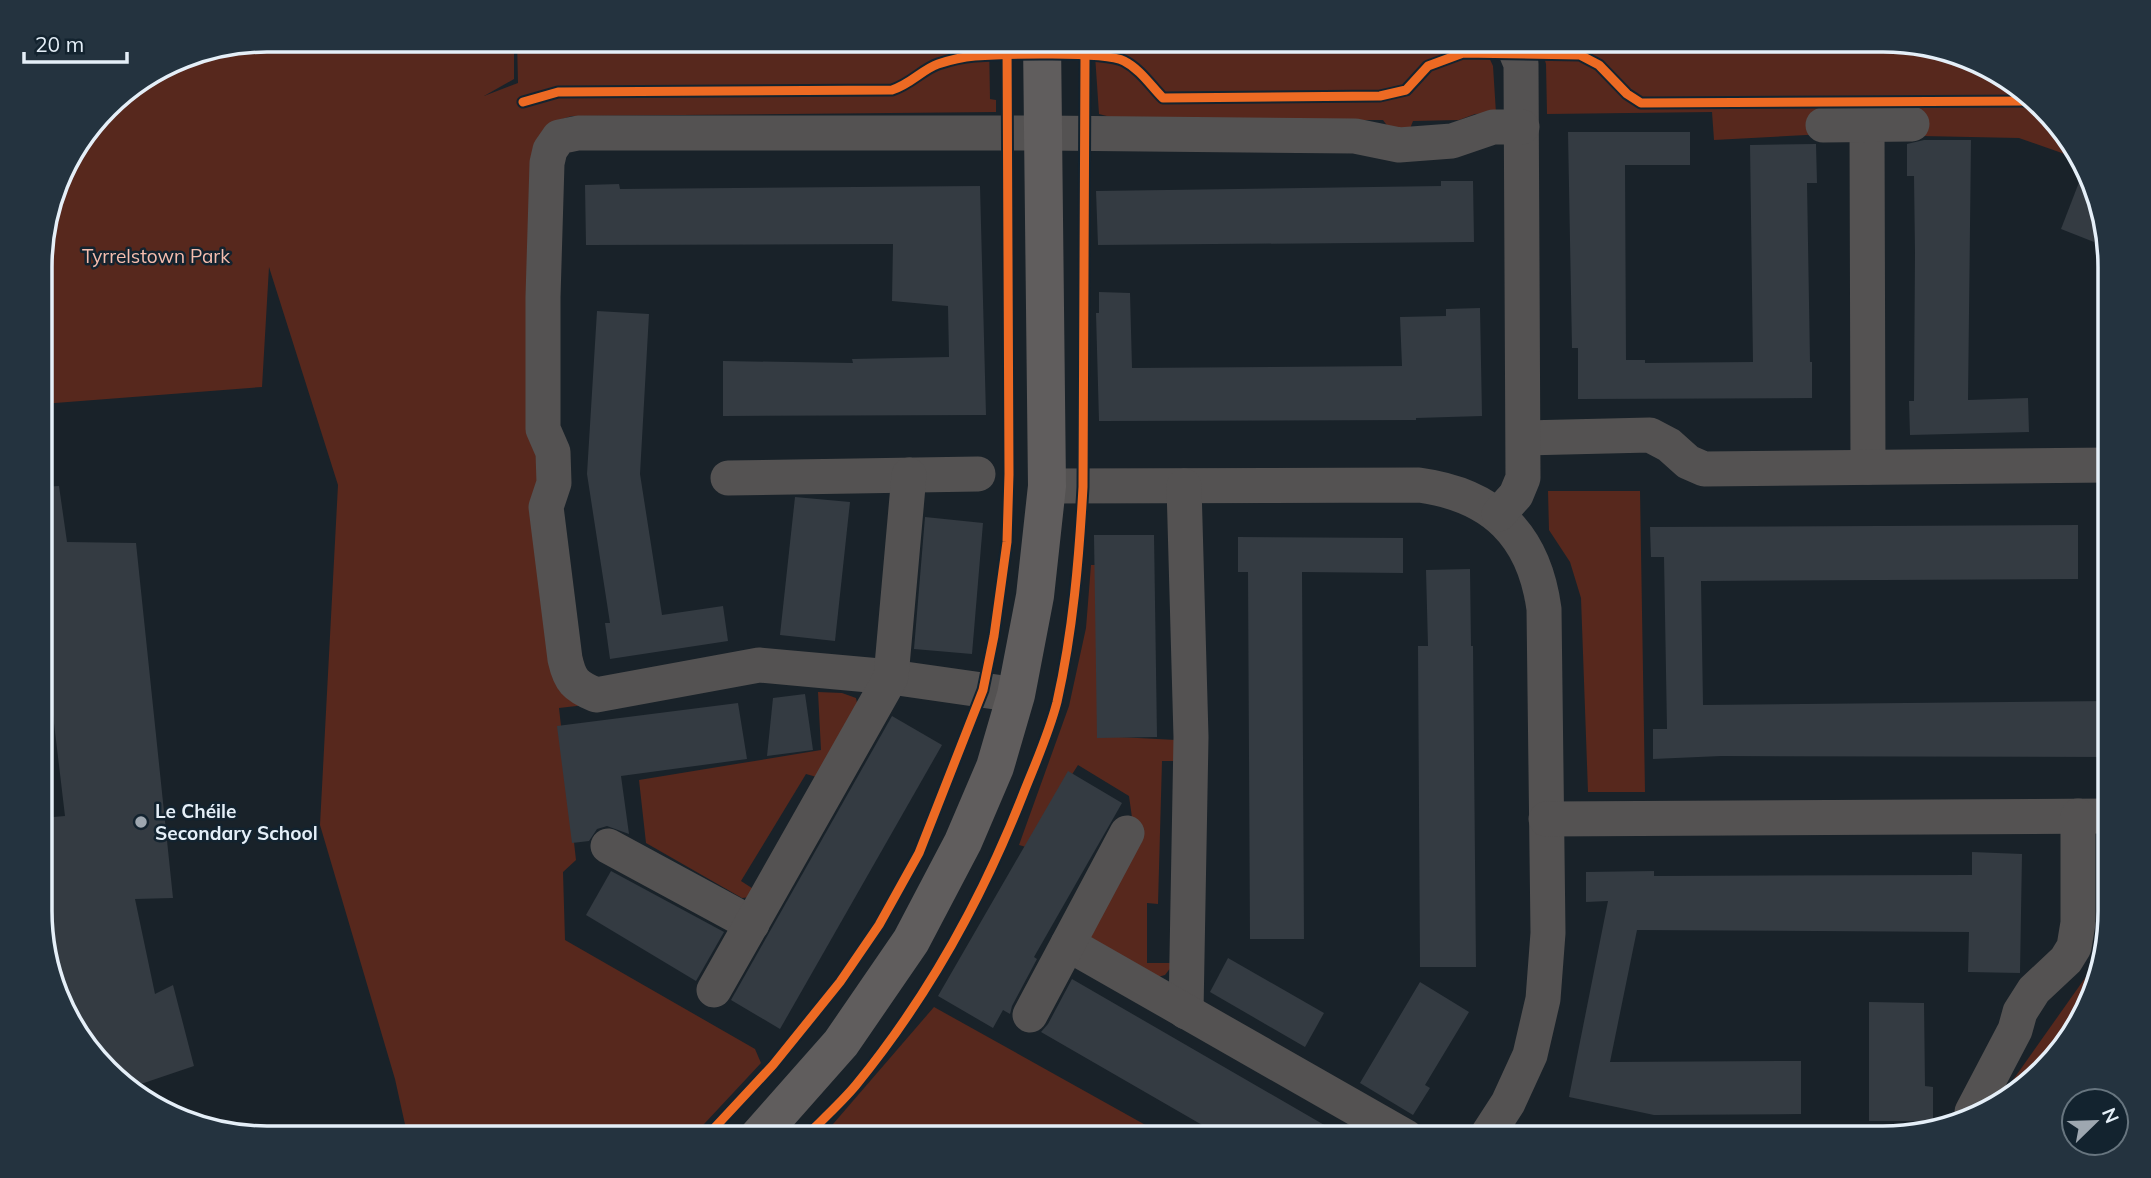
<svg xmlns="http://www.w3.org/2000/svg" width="2151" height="1178" viewBox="0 0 2151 1178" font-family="Mulish,sans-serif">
	<rect width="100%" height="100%" fill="#192229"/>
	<g fill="#57281d">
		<path d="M 267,40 L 514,40 L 514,79 L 484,96 L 518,83 L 517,40 L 989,40 L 990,99 L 996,100 L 996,112 L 572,116 L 555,121 L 550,456 L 539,485 L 594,704 L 559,708 L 576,860 L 563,872 L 565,940 L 755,1049 L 761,1063 L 691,1138 L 408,1138 L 395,1079 L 320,825 L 338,485 L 269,267 L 262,387 L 42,404 L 42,238 L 64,166 L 117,97 L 181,57 Z"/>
		<path d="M 1094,40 L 1481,40 L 1493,66 L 1496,113 L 1475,114 L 1459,120 L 1413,121 L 1407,136 L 1394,135 L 1383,120 L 1122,120 L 1099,114 Z"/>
		<path d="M 1539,40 L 1884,40 L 1997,70 L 2073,141 L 2079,159 L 2019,138 L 1825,134 L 1714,140 L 1712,112 L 1547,114 L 1546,64 Z"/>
		<path d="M 1548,491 L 1640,491 L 1645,792 L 1588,792 L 1581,598 L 1570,562 L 1549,530 Z"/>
		<path d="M 1091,565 L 1098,565 L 1100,736 L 1176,740 L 1174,761 L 1162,761 L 1158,904 L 1147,903 L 1147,963 L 1174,963 L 1165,975 L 1154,978 L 1089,936 L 1134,832 L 1129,796 L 1078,765 L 1026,847 L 1019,845 L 1069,706 L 1086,628 Z"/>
		<path d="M 818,692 L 842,693 L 856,698 L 858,708 L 820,778 L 806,774 L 741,881 L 758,892 L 751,897 L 742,898 L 646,843 L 639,780 L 821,750 Z"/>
		<path d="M 2102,954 L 2081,1024 L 2010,1100 L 1996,1104 Z"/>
		<path d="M 934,1007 L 1167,1137 L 821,1138 Z"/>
	</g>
	<g fill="#343b42">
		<path d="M 1568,132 L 1690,132 L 1690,165 L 1625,165 L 1626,360 L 1645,360 L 1645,363 L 1753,362 L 1750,145 L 1816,144 L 1817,183 L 1807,183 L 1810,362 L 1812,362 L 1812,398 L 1578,399 L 1578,348 L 1572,348 Z"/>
		<path d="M 1924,140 L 1971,140 L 1968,400 L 2028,398 L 2029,432 L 1910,435 L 1909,401 L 1914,401 L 1915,253 L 1914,176 L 1907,176 L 1907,144 Z"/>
		<path d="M 2083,172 L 2101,224 L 2094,242 L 2061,229 Z"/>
		<path d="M 1441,181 L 1473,181 L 1474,242 L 1098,245 L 1096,191 L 1441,186 Z"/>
		<path d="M 619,184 L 620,189 L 980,186 L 986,415 L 723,416 L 723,361 L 853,363 L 852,359 L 949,357 L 948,306 L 892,301 L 893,244 L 586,245 L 585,185 Z"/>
		<path d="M 1099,292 L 1130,293 L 1132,368 L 1402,366 L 1400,317 L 1446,316 L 1446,309 L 1480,308 L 1482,416 L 1416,418 L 1416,420 L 1099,421 L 1096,313 L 1099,313 Z"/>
		<path d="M 597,311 L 649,314 L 640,474 L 662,615 L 723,606 L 728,641 L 610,659 L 605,623 L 610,623 L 587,474 Z"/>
		<path d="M 59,486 L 67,542 L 136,543 L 173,898 L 135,899 L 155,994 L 173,985 L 194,1066 L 132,1087 L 78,1037 L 67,1007 L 53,943 L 44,944 L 42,940 L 42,818 L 65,816 L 42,622 L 42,487 Z"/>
		<path d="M 795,497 L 850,502 L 835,641 L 780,635 Z"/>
		<path d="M 925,517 L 983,523 L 972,654 L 914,649 Z"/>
		<path d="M 2078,525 L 2078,579 L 1701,581 L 1703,705 L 2110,701 L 2110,757 L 1721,756 L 1653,759 L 1653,729 L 1667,729 L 1664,557 L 1651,557 L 1650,527 Z"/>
		<path d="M 1094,535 L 1154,535 L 1157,737 L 1097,738 Z"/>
		<path d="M 1238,537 L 1403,538 L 1403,573 L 1302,572 L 1304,939 L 1250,939 L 1248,572 L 1238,572 Z"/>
		<path d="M 1470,569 L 1471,646 L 1473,646 L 1476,967 L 1420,967 L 1418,646 L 1428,646 L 1426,570 Z"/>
		<path d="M 805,694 L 813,750 L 767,756 L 773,698 Z"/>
		<path d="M 738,703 L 747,759 L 621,776 L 629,834 L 607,826 L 597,829 L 589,841 L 572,843 L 557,726 Z"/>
		<path d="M 892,716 L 942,745 L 780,1029 L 731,1000 Z"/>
		<path d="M 1068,771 L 1122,803 L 1034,957 L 1037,959 L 1012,1006 L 1010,1014 L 1003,1010 L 993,1028 L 938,996 Z"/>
		<path d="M 1972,852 L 2022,854 L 2020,973 L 1968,972 L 1969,932 L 1637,930 L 1610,1062 L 1801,1061 L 1801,1114 L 1654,1115 L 1569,1097 L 1608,901 L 1586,902 L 1586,872 L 1654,871 L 1654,876 L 1972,875 Z"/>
		<path d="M 611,871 L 724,932 L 696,981 L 586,915 Z"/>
		<path d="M 1228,958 L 1324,1013 L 1305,1047 L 1210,992 Z"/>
		<path d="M 1072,979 L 1345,1137 L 1223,1137 L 1041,1032 L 1048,1024 Z"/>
		<path d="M 1420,982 L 1469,1012 L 1425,1085 L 1430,1088 L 1413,1115 L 1360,1083 Z"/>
		<path d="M 1869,1002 L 1924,1003 L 1925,1086 L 1933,1087 L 1933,1121 L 1869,1121 Z"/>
	</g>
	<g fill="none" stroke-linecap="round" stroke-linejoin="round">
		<g stroke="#545252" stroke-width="35">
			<path d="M 1867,124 L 1868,467"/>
			<path d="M 1823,125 L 1912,124"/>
			<path d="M 1524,438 L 1650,435 L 1669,445 L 1688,462 L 1704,469 L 2110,465"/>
			<path d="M 728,478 L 978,474"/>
			<path d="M 1047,486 L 1419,485 C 1493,495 1534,535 1544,609 L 1548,933 L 1543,999 L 1530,1055 L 1508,1103 L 1486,1137"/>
			<path d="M 1184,486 L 1191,737 L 1186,1012"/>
			<path d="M 1499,514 L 1516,495 L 1523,478 L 1521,64 L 1511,40"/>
			<path d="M 1016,695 L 891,677 L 759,665 L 596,695 C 575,686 570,681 565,659 L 546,507 L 554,483 L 553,452 L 543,429 L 543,297 L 547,163 L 550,150 L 559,137 L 578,133 L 1043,133 L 1355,136 L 1399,145 L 1452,141 L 1493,127 L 1522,127"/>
			<path d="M 1546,819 L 2110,816"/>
			<path d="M 608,846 L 752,924"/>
			<path d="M 1068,944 L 1406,1137"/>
			<path d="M 714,990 L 891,677 L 909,475"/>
			<path d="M 1030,1015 L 1127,833"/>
			<path d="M 1972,1112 L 2015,1030 L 2020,1012 L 2034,990 L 2066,960 L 2074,947 L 2078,923 L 2078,816"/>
		</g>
		<path stroke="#605d5d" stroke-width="38" d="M 757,1138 L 841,1043 L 911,941 L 963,842 L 995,767 L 1016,695 L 1035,596 L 1047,486 L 1042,40"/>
		<defs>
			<g id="cycleway">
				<path d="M 523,102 L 558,92 L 892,90 C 911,84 923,69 938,64 C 950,60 963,57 975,56 C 1001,54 1105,51 1124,61 C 1140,69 1151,86 1163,98 L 1380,96 L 1406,90 L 1428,66 L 1463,53 L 1580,55 L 1599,65 L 1627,94 L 1641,103 L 2030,101"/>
				<path d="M 705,1138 L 773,1065 L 840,982 L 879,925 L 919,853 L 983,690 L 994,636 L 1007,542 L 1009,474 L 1007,40"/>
				<path d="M 804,1138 C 822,1120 841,1103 856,1085 C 928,997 983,897 1024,792 C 1036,762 1049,733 1057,702 C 1073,631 1079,559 1083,487 L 1085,55"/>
			</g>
		</defs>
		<use href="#cycleway" stroke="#13232f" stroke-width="13"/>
		<use href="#cycleway" stroke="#ed6a23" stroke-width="9"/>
	</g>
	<circle fill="#9ea7b0" stroke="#13232f" stroke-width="2.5" cx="141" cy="822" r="7"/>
	<g text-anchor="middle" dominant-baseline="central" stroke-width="5" stroke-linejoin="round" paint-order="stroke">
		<g font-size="19" fill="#f6bdae" stroke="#13232f">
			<text x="156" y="256">Tyrrelstown Park</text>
		</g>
		<g font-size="19" font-weight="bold" fill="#e5eff8" stroke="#13232f" text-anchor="start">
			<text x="155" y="811">Le Chéile<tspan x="155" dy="22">Secondary School</tspan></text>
		</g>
	</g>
	<path d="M0 0H2151V1178H0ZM267 52H1883A215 215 0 0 1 2098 267V911A215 215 0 0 1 1883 1126H267A215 215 0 0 1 52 911V267A215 215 0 0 1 267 52Z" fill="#24333f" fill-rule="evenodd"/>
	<path fill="none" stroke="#e5eff8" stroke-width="3.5" d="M267 52H1883A215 215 0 0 1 2098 267V911A215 215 0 0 1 1883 1126H267A215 215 0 0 1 52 911V267A215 215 0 0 1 267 52Z"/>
	<g transform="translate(2095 1122) rotate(67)"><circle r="33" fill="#13232f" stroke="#67757f" stroke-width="2"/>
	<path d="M0-5L12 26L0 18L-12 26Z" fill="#9ea7b0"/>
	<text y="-10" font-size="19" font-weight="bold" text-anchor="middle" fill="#e5eff8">N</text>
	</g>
	<path d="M24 52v10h103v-10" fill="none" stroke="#e5eff8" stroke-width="3.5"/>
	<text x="35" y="52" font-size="21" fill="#e5eff8" stroke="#13232f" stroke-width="5" paint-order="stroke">20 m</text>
</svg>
